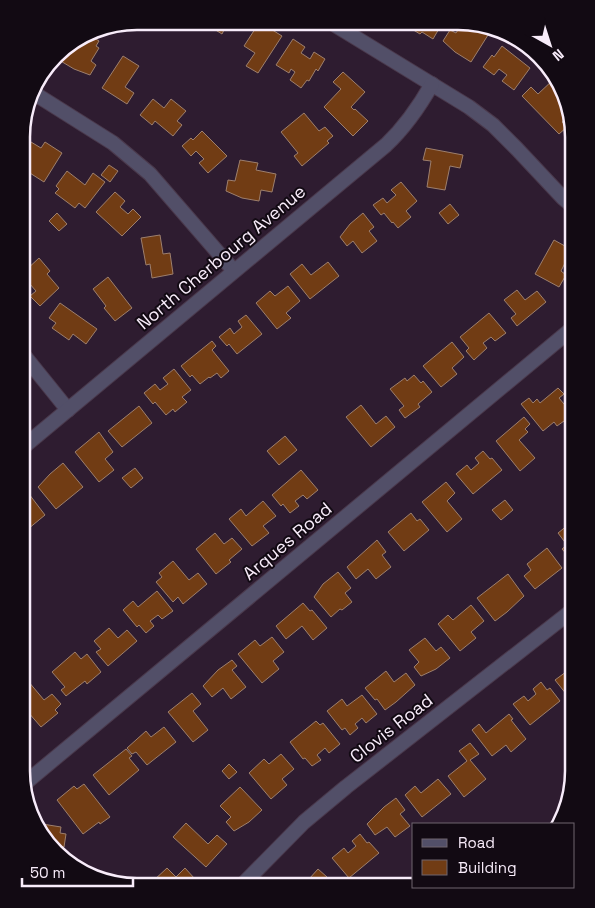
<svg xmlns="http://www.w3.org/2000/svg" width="595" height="908" viewBox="0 0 595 908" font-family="'Space Grotesk',sans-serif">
	<rect width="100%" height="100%" fill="#2e1c30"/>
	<g fill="#713c14" stroke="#9d7f6d">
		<path d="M 409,24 L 434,24 L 440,27 L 433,39 L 422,32 L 420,34 L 410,28 L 411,26 Z"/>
		<path d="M 462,24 L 470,24 L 488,35 L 471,62 L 455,52 L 443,41 L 450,30 L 456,33 Z"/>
		<path d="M 209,26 L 226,26 L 222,34 Z"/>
		<path d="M 257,26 L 266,26 L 282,36 L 258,73 L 246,66 L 255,53 L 244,46 Z"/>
		<path d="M 90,35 L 99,41 L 96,46 L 99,48 L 91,61 L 96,65 L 90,75 L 74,69 L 59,60 L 68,46 L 82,38 L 86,41 Z"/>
		<path d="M 293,39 L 305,47 L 301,53 L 310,59 L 314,52 L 325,59 L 318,71 L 316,69 L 309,81 L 307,80 L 301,88 L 290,80 L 295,72 L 291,69 L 289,73 L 276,65 Z"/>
		<path d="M 502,46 L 530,68 L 514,90 L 502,81 L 507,75 L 499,69 L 494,75 L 483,67 L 492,55 L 494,57 Z"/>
		<path d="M 123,56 L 139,66 L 125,87 L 134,93 L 127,104 L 102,88 Z"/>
		<path d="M 343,72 L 365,92 L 351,107 L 354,110 L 355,109 L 368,121 L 353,136 L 324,107 L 341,89 L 333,82 Z"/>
		<path d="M 554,79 L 565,92 L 569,115 L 562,122 L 567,127 L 559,134 L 522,96 L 531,87 L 538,94 Z"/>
		<path d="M 153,99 L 164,108 L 171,99 L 186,111 L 177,121 L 182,125 L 173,136 L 155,121 L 152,125 L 140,115 Z"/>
		<path d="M 304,113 L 319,131 L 325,127 L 333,136 L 327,141 L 329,143 L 302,166 L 294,156 L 298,153 L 281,132 Z"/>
		<path d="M 202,131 L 227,156 L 208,173 L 199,163 L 204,159 L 196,151 L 191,156 L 182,146 L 191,138 L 193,140 Z"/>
		<path d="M 26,139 L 41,148 L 45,142 L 62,153 L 44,182 L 22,168 L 22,165 L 28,156 L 22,152 L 22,145 Z"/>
		<path d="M 426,148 L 463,155 L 460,168 L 450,166 L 445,190 L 427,187 L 431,161 L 423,160 Z"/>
		<path d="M 240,160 L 258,163 L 256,170 L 276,174 L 272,192 L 261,190 L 259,201 L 242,198 L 226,191 L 228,180 L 235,181 Z"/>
		<path d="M 109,165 L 118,171 L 110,182 L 101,175 Z"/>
		<path d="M 67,171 L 85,185 L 93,173 L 105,182 L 85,208 L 79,203 L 75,208 L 55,193 L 59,189 L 56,186 Z"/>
		<path d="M 401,182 L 417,201 L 406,211 L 411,217 L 398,228 L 393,222 L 392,223 L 384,213 L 381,215 L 373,205 L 383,198 L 387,203 L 396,195 L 391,190 Z"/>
		<path d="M 115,192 L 125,201 L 120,207 L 128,214 L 133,209 L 141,217 L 122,236 L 96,212 Z"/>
		<path d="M 450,204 L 459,215 L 448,224 L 439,213 Z"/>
		<path d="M 57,213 L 67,224 L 59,231 L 49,221 Z"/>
		<path d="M 363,213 L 374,227 L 369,231 L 377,241 L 362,253 L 353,241 L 347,246 L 340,237 L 350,224 Z"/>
		<path d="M 160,235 L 163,254 L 170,253 L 173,274 L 152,278 L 150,264 L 146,265 L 141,238 Z"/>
		<path d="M 554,240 L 574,251 L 574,260 L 571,265 L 565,263 L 561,271 L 566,275 L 559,287 L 535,274 Z"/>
		<path d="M 39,258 L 50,271 L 47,274 L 59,288 L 40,306 L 30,296 L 36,291 L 29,283 L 23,288 L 22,287 L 22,271 L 24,269 L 25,271 Z"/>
		<path d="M 328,262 L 339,276 L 310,299 L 290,274 L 302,264 L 311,275 Z"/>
		<path d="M 108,277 L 132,308 L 115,321 L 104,308 L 106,306 L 93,289 Z"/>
		<path d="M 288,286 L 300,301 L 286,313 L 291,318 L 277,329 L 256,303 L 270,291 L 275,296 Z"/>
		<path d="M 517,290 L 525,300 L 537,291 L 546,302 L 517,326 L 511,318 L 516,314 L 504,300 Z"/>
		<path d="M 60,303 L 97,329 L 86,344 L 73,334 L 69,340 L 52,328 L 56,323 L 49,318 Z"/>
		<path d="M 489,313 L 506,333 L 495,341 L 491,337 L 483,343 L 487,348 L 474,360 L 466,351 L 469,348 L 460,337 Z"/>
		<path d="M 246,315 L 262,334 L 237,354 L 229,344 L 227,346 L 219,337 L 230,328 L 234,334 L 242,327 L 238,321 Z"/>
		<path d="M 212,341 L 216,346 L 212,350 L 229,371 L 221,378 L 217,373 L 210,378 L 209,377 L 200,384 L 192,375 L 190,377 L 181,366 Z"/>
		<path d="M 452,342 L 464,357 L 452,368 L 457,374 L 441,387 L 423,366 Z"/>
		<path d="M 174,369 L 191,390 L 182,397 L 187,402 L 175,412 L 173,409 L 166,415 L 155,402 L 153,404 L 144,393 L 155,384 L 160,390 L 168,384 L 163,378 Z"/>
		<path d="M 414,375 L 421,383 L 423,381 L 432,392 L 418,404 L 420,407 L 405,418 L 399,410 L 404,406 L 390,389 L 405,378 L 407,381 Z"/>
		<path d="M 558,388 L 564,394 L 559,398 L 574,416 L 574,423 L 569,426 L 564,421 L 557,426 L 554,422 L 543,431 L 521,404 L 529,398 L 533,403 L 537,399 L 540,403 Z"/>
		<path d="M 361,405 L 376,424 L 386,416 L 395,427 L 371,447 L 346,417 Z"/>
		<path d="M 139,406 L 152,423 L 122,447 L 108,431 Z"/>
		<path d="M 524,417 L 530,424 L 525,429 L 528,432 L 519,440 L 535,458 L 520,471 L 496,441 Z"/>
		<path d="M 99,432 L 113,452 L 105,459 L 114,470 L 99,482 L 75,452 Z"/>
		<path d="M 285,436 L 297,450 L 279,465 L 267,451 Z"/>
		<path d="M 483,451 L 490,459 L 492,458 L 502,470 L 473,494 L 456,474 L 467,465 L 471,470 L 479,463 L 475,458 Z"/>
		<path d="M 63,463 L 83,487 L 56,509 L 38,487 L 50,474 Z"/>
		<path d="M 135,468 L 143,478 L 131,488 L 122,478 Z"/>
		<path d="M 301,470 L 318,490 L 307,499 L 303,495 L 295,501 L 299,506 L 290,513 L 283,504 L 281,506 L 272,495 Z"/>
		<path d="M 446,482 L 455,493 L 447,501 L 462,519 L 447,532 L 422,502 Z"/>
		<path d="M 29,494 L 45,515 L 22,534 L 22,500 Z"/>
		<path d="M 505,500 L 513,510 L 501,520 L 492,510 Z"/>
		<path d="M 263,501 L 276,516 L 263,526 L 269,533 L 252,546 L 229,519 L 241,509 L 246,516 Z"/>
		<path d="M 411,513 L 417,521 L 420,519 L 429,530 L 404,551 L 388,532 Z"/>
		<path d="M 573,521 L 574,556 L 570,558 L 562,549 L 567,545 L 558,533 Z"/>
		<path d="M 215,533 L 224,544 L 232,538 L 242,549 L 229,560 L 231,562 L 216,574 L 196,549 Z"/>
		<path d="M 377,540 L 386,552 L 382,555 L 391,567 L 376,579 L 368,569 L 356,579 L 347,567 Z"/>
		<path d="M 547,548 L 562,568 L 535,589 L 524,576 L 531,570 L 527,564 Z"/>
		<path d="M 173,561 L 189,580 L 198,573 L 207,584 L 183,604 L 178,597 L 173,602 L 156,582 L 162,577 L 159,573 Z"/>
		<path d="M 338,572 L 351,588 L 345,593 L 352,602 L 342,610 L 340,609 L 331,617 L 314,597 L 323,584 Z"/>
		<path d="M 508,574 L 524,596 L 507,612 L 495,621 L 477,598 Z"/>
		<path d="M 157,591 L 173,611 L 162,619 L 158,615 L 150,621 L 154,626 L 146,633 L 139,625 L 137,627 L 123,610 L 133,601 L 138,607 Z"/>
		<path d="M 303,603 L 310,611 L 312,610 L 327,628 L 313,640 L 302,626 L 286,639 L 276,626 Z"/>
		<path d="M 471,605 L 484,621 L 471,632 L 476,638 L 460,651 L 438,624 L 448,615 L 453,620 Z"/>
		<path d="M 109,628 L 118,638 L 127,630 L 137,641 L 108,666 L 96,652 L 101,649 L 94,641 Z"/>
		<path d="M 272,637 L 284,652 L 273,661 L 279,669 L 262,683 L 238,654 L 255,640 L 260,646 Z"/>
		<path d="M 425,638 L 436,651 L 441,647 L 450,658 L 436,669 L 421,676 L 414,667 L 419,662 L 409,650 Z"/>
		<path d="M 75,652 L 81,659 L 87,654 L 101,672 L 87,684 L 85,681 L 66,696 L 61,690 L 65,687 L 52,672 Z"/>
		<path d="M 232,660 L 237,666 L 232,670 L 246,687 L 231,699 L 223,688 L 212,697 L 203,686 L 218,670 Z"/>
		<path d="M 574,666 L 574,690 L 567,695 L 555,680 Z"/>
		<path d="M 386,671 L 394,682 L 406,673 L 415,685 L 396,702 L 385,710 L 377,699 L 375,700 L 365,688 Z"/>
		<path d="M 28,681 L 44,700 L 52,694 L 61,704 L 55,710 L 58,713 L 41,727 L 21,704 L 21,687 Z"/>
		<path d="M 541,682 L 547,690 L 550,688 L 560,701 L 530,725 L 513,704 L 524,696 L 528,701 L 536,694 L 533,689 Z"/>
		<path d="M 192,693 L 201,704 L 193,711 L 208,730 L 193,742 L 168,712 Z"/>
		<path d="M 362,695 L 377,714 L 366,723 L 362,718 L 355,724 L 358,728 L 350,735 L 345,728 L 342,730 L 327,711 L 342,699 L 347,706 Z"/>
		<path d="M 509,714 L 513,719 L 511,720 L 526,739 L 511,752 L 506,745 L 492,756 L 472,730 L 479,724 L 486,733 Z"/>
		<path d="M 316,721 L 320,725 L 323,723 L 340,744 L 329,753 L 325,748 L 317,755 L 321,760 L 312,766 L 305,758 L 303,759 L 290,742 Z"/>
		<path d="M 164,727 L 176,742 L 147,765 L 136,752 L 132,754 L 127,748 L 146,731 L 151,737 Z"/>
		<path d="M 470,743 L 479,754 L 470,760 L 486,779 L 464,797 L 448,776 L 467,761 L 459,751 Z"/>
		<path d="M 126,749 L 132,756 L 129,758 L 139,770 L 109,795 L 93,775 Z"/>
		<path d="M 281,754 L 294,769 L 282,779 L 287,785 L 271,799 L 249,773 L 264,759 L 269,764 Z"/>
		<path d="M 229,764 L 237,772 L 229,779 L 222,771 Z"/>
		<path d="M 438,779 L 451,794 L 422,817 L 405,795 L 415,786 L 421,793 Z"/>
		<path d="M 84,784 L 110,817 L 100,824 L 99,822 L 83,834 L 57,800 L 74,786 L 77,789 Z"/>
		<path d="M 240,787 L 262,810 L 249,822 L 234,831 L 226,822 L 231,817 L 220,806 Z"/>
		<path d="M 396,798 L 405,810 L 400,814 L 410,826 L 395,837 L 387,827 L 375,835 L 367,824 L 384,807 Z"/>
		<path d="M 36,823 L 61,827 L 60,833 L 66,834 L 64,847 L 58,846 L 57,851 Z"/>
		<path d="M 186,823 L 208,844 L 217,835 L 227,844 L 206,867 L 173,837 Z"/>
		<path d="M 360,834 L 367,843 L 369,842 L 379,853 L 349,878 L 332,858 L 344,848 L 348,853 L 356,846 L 352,841 Z"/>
		<path d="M 167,868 L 176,877 L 185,868 L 195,879 L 189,886 L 158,886 L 153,881 Z"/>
		<path d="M 318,869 L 327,877 L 335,886 L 306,886 L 311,881 L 309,879 Z"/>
	</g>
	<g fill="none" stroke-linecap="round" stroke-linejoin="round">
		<defs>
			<g id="minor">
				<path d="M 335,25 L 469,107 L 493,125 L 517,149 L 563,198 L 574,207"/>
				<path d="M 32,92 L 113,143 L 150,174 L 234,271"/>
				<path d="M 22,353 L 68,410"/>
				<path d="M 22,448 L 386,145 C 405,127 419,107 432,84"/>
				<path d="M 24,784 L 574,327"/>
				<path d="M 241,886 L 304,822 L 346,787 L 574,609"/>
			</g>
		</defs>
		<use href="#minor" stroke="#4a394c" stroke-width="16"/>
		<use href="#minor" stroke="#524f68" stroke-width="14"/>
	</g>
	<g text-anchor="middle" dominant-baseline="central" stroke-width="4" stroke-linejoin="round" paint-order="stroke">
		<g font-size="18" fill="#f8ecfa" stroke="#120a13">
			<text transform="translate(221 257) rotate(-40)">North Cherbourg Avenue</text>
			<text transform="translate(287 541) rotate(-40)">Arques Road</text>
			<text transform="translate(391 728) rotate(-38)">Clovis Road</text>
		</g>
	</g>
	<path d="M0 0H595V908H0ZM137 30H458A107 107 0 0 1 565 137V771A107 107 0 0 1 458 878H137A107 107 0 0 1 30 771V137A107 107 0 0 1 137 30Z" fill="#120a13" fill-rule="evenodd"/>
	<path fill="none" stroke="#f8ecfa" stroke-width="2.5" d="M137 30H458A107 107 0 0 1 565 137V771A107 107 0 0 1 458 878H137A107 107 0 0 1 30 771V137A107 107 0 0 1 137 30Z"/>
	<rect x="412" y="823" width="162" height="65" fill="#120a13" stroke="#6e646f"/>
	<rect x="422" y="839" width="25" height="8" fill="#524f68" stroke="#6e646f"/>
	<text x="458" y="848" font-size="15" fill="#f8ecfa">Road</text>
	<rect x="422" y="860" width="25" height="15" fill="#713c14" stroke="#6e646f"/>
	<text x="458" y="873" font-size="15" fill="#f8ecfa">Building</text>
	<g transform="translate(550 45) rotate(141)" stroke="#120a13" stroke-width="4" paint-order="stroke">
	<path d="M0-4L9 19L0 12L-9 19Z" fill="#f8ecfa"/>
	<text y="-8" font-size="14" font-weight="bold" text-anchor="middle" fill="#f8ecfa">N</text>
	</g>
	<path d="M22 878v8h111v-8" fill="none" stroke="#f8ecfa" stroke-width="2.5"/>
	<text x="30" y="878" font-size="15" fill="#f8ecfa" stroke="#120a13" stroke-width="4" paint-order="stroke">50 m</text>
</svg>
